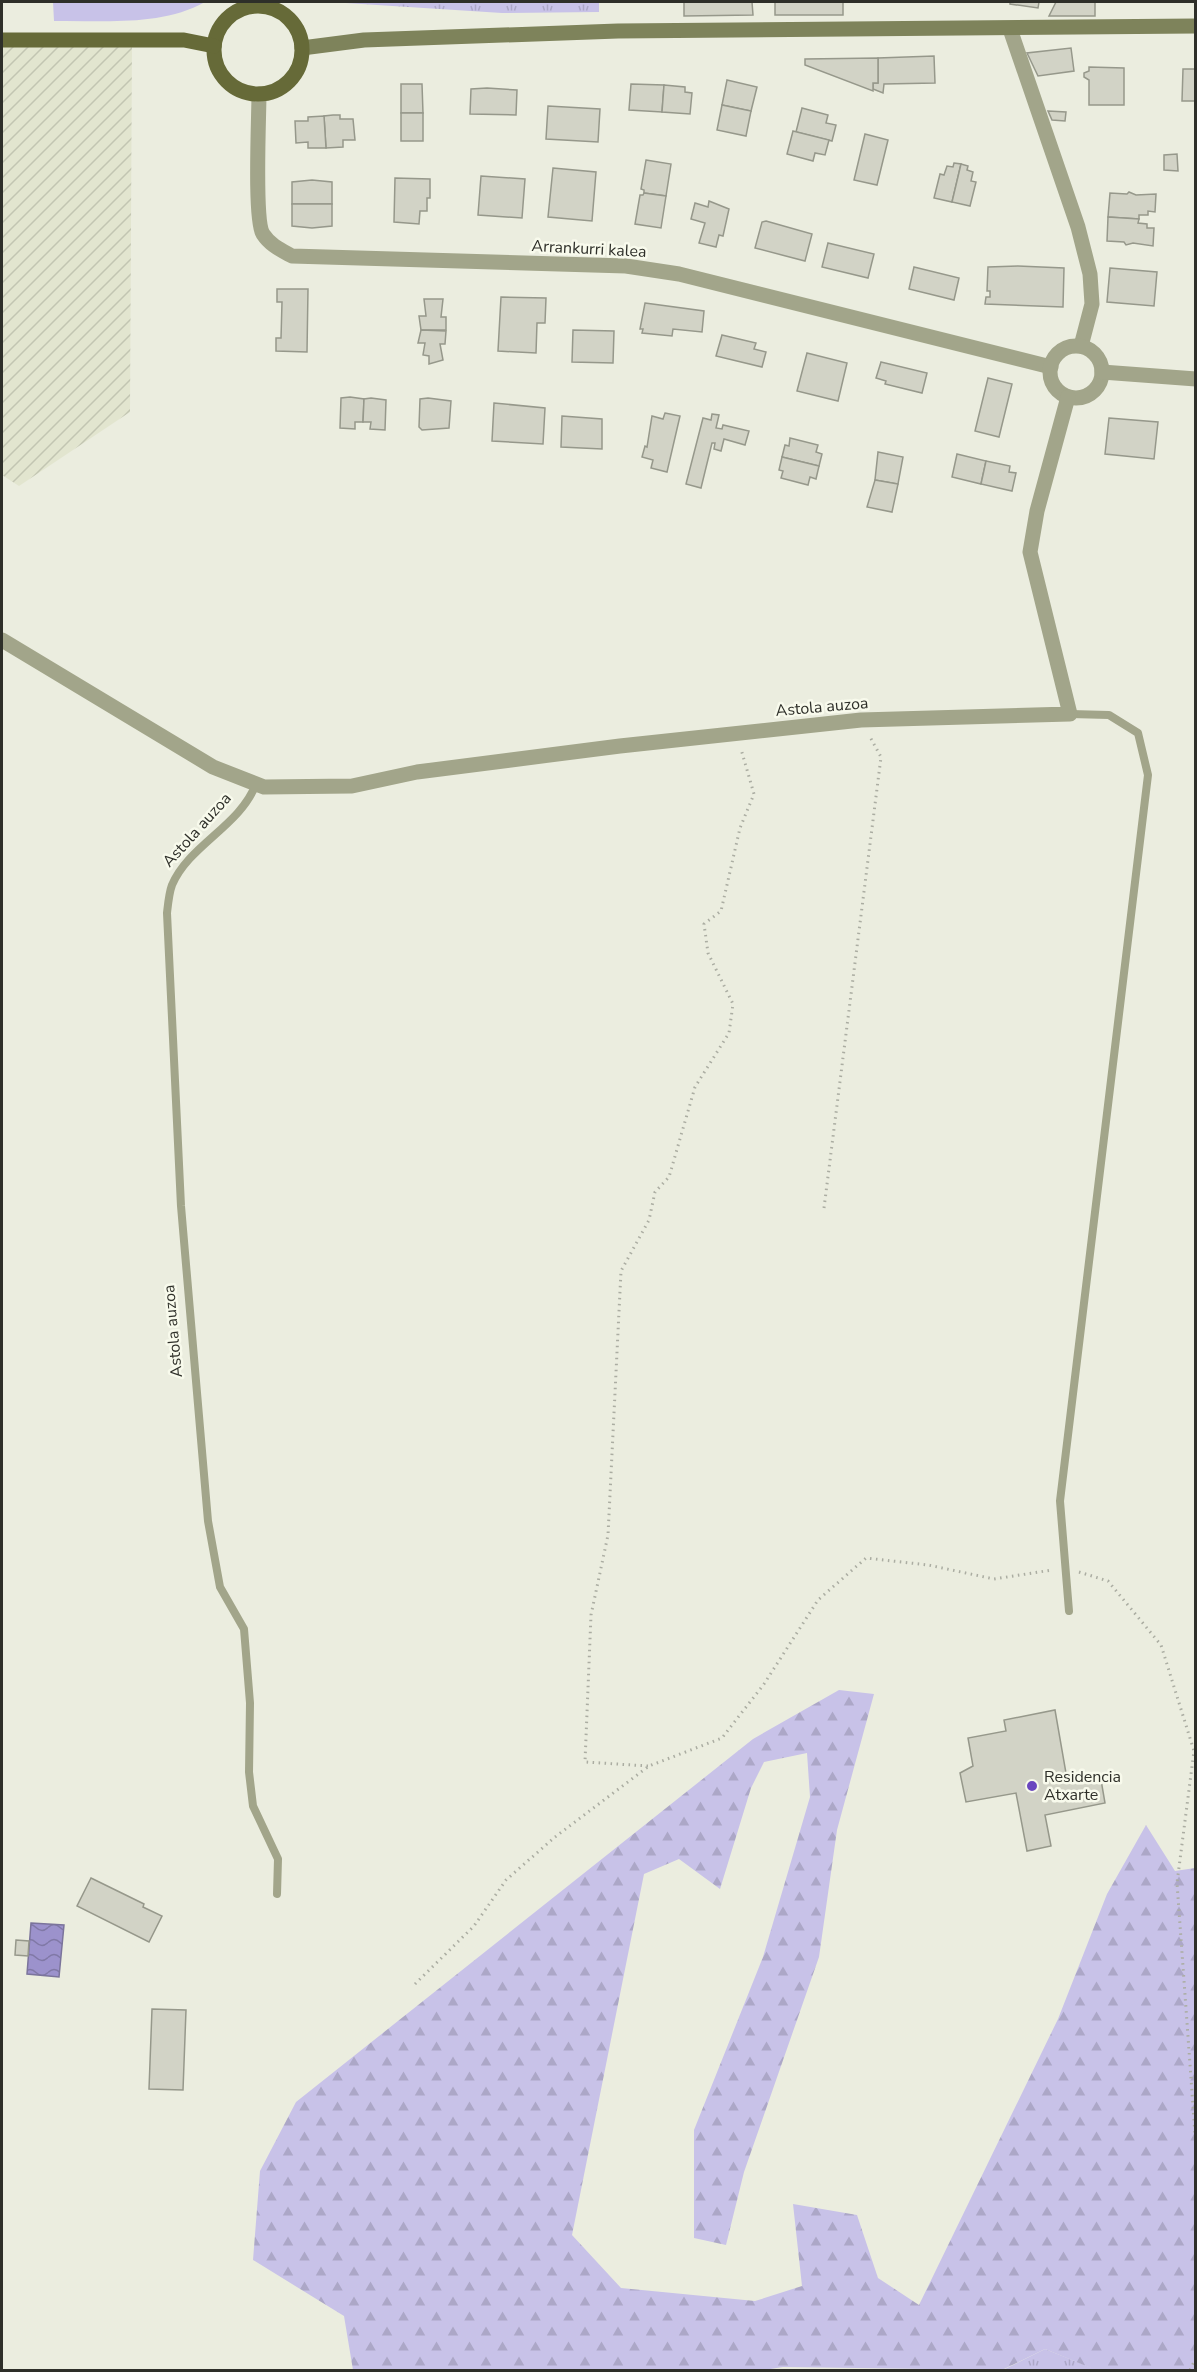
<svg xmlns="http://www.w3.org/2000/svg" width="1197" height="2372" viewBox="0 0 1197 2372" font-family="'Nunito Sans',sans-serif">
	<defs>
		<pattern id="industrial-furrows" width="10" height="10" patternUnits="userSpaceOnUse" patternTransform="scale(1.5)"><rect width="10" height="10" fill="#e2e5cf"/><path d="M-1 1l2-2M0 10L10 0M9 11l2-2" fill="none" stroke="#c2c5b2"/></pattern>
		<pattern id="grass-tufts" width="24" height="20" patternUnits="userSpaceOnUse" patternTransform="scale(1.5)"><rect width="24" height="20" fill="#c8c2e8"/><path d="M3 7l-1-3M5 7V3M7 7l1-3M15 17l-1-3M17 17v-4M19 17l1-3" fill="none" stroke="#aca7c7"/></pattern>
		<pattern id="forest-firs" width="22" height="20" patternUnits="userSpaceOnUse" patternTransform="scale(1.5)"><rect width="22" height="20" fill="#c8c2e8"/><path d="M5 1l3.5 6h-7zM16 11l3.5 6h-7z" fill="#aca7c7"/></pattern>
		<pattern id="water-waves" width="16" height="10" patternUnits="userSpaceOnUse" patternTransform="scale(1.5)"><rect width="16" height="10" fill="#9c92cc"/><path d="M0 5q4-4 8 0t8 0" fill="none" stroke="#8078a6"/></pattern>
	</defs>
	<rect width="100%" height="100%" fill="#ebeddf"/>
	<path fill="url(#industrial-furrows)" d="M 132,40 L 130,412 L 19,486 L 2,475 L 2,41 Z"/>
	<g fill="url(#grass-tufts)">
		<path d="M 330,2 L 599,2 L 599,12 L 502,13 Z"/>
		<path d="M 1045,2349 L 1092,2368 L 1091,2370 L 1003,2370 Z"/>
	</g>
	<path fill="url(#forest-firs)" d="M 839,1690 L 874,1694 L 837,1830 L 819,1957 L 744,2172 L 726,2245 L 694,2238 L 694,2130 L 763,1957 L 810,1797 L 807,1753 L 764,1762 L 751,1788 L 720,1889 L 679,1859 L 644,1874 L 572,2235 L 621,2288 L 755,2301 L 802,2286 L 793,2204 L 857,2215 L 878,2278 L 919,2305 L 1058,2019 L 1107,1894 L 1146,1825 L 1175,1871 L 1195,1868 L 1195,2370 L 1091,2370 L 1091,2368 L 1045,2349 L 1002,2370 L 783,2367 L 764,2370 L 353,2370 L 344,2316 L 253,2260 L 260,2171 L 296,2102 L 753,1739 Z"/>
	<path fill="#c8c2e8" d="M 53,2 L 205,2 C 160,27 104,20 54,21 Z"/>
	<path fill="url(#water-waves)" stroke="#7b749b" stroke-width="1.5" d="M 31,1923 L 64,1925 L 59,1977 L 27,1974 Z"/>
	<g fill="#d2d3c6" stroke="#96988b" stroke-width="1.5">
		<path d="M 684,2 L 752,2 L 753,15 L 684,16 Z"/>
		<rect x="775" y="2" width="68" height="13"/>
		<path d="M 1010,2 L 1039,2 L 1038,8 L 1010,4 Z"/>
		<path d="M 1056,2 L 1095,2 L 1095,16 L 1049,16 Z"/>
		<path d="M 1071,48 L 1074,71 L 1038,76 L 1027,53 Z"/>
		<path d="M 934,56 L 935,83 L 884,84 L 883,93 L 873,89 L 873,83 L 878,83 L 878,58 Z"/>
		<path d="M 878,58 L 878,83 L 873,83 L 873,91 L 805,65 L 805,59 Z"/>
		<path d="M 1089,67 L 1124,68 L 1124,105 L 1089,105 L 1089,80 L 1084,77 L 1084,73 L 1089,71 Z"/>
		<path d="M 1183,69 L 1196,69 L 1196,101 L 1182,101 Z"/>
		<path d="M 727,80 L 757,87 L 751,111 L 722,105 Z"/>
		<path d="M 401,84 L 422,84 L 423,113 L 401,113 Z"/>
		<path d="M 631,84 L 664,85 L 662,112 L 629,110 Z"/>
		<path d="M 664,85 L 685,87 L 685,92 L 692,93 L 690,114 L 662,112 Z"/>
		<path d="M 487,88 L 517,90 L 516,115 L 470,114 L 471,89 Z"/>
		<path d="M 722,105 L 751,111 L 746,136 L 717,130 Z"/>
		<path d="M 548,106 L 600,109 L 598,142 L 546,139 Z"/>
		<path d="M 802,108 L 828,115 L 826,123 L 836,125 L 832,141 L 796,132 Z"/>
		<path d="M 1048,111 L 1066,112 L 1065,121 L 1052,120 Z"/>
		<rect x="401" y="113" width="22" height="28"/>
		<path d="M 333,115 L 340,115 L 340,119 L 353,119 L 355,140 L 343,140 L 343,147 L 326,148 L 324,116 Z"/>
		<path d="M 324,116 L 326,148 L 308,148 L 308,142 L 296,143 L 295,121 L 308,121 L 308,117 Z"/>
		<path d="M 793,131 L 829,140 L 825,155 L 815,153 L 813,161 L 787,154 Z"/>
		<path d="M 865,134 L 888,140 L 877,185 L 854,180 Z"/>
		<path d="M 1177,154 L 1178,171 L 1164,170 L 1164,155 Z"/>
		<path d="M 646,160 L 671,164 L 666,196 L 644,193 L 644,190 L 641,189 Z"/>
		<path d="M 954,163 L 961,164 L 952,202 L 934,198 L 940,174 L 944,175 L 947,166 L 953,167 Z"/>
		<path d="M 961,164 L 968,166 L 967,170 L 973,172 L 971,181 L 976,182 L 970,206 L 952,202 Z"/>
		<path d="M 553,168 L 596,172 L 592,221 L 548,217 Z"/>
		<path d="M 481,176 L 525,179 L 522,218 L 478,215 Z"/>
		<path d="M 395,178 L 430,179 L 430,198 L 427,198 L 427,211 L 420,211 L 419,224 L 394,222 Z"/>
		<path d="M 312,180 L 332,182 L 332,204 L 292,204 L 292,182 Z"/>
		<path d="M 1129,192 L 1136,195 L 1156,194 L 1155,212 L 1148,211 L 1148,215 L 1139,215 L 1139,219 L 1108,217 L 1110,193 L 1127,194 Z"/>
		<path d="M 644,193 L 666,196 L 661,228 L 635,224 L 640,195 L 643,195 Z"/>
		<path d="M 709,201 L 729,209 L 723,236 L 719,235 L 716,247 L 699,243 L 705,223 L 691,219 L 695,203 L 708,207 Z"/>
		<path d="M 292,204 L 332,204 L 332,226 L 312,228 L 292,226 Z"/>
		<path d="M 1108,217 L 1139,219 L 1138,223 L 1147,224 L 1147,228 L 1154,228 L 1153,246 L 1133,243 L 1126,245 L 1124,242 L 1107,241 Z"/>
		<path d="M 766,221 L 812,234 L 805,261 L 755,248 L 762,222 Z"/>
		<path d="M 828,243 L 874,254 L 868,278 L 822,267 Z"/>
		<path d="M 1018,266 L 1064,268 L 1063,307 L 985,304 L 986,297 L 990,297 L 990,291 L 987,291 L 988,267 Z"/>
		<path d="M 914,267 L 959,278 L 954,300 L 909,289 Z"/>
		<path d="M 1110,268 L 1157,272 L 1154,306 L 1107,302 Z"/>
		<path d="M 277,289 L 308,289 L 307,352 L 276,351 L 276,338 L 281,338 L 282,302 L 277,302 Z"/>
		<path d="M 501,297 L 546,298 L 545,323 L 537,323 L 536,353 L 498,351 Z"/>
		<path d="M 424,299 L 443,299 L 441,317 L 446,317 L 446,330 L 421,330 L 419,316 L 426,316 Z"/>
		<path d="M 645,303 L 704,311 L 702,332 L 673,329 L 672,336 L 642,333 L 643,329 L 640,329 Z"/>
		<path d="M 421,330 L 446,331 L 445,344 L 440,344 L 443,360 L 429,364 L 429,356 L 423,355 L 425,343 L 418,343 Z"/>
		<path d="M 573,330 L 614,331 L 613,363 L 572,362 Z"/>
		<path d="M 722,335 L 756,343 L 754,349 L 766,352 L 762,367 L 716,356 Z"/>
		<path d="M 807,353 L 847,363 L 838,401 L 797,391 Z"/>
		<path d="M 881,362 L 927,373 L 922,393 L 885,384 L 886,381 L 876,378 Z"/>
		<path d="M 988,378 L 1012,384 L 999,437 L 975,431 Z"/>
		<path d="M 350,397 L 364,399 L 363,422 L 355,422 L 355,429 L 340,428 L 341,398 Z"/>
		<path d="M 371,398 L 386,400 L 385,430 L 370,429 L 371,422 L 363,422 L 364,399 Z"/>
		<path d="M 428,398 L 451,401 L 449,428 L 422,430 L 419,427 L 420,399 Z"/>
		<path d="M 494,403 L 545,408 L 543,444 L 492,441 Z"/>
		<path d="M 665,413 L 680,416 L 667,472 L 651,468 L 653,460 L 642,457 L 645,446 L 647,447 L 652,416 L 663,419 Z"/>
		<path d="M 712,414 L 719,415 L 716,428 L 722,429 L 723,425 L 749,431 L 745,445 L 724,439 L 721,451 L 714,449 L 715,443 L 712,443 L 701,488 L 686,484 L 703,418 L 711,420 Z"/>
		<path d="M 562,416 L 602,419 L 602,449 L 561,447 Z"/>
		<path d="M 1109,418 L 1158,422 L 1154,459 L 1105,454 Z"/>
		<path d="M 790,438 L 818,445 L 816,452 L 822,454 L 819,466 L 782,457 L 785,445 L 789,446 Z"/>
		<path d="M 878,452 L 903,457 L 898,484 L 875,480 Z"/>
		<path d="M 957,454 L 986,461 L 981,484 L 952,477 Z"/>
		<path d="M 782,457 L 819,466 L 816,479 L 810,477 L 808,485 L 781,478 L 783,471 L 779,470 Z"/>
		<path d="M 986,461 L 1010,466 L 1009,472 L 1016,473 L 1012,491 L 981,484 Z"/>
		<path d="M 875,480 L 898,484 L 892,512 L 867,507 Z"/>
		<path d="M 1055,1710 L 1067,1779 L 1100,1774 L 1105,1803 L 1045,1815 L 1051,1846 L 1027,1851 L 1016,1793 L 966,1802 L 960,1773 L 973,1766 L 968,1738 L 1006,1731 L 1004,1720 Z"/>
		<path d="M 91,1878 L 144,1904 L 143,1907 L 162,1916 L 149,1942 L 77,1906 Z"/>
		<path d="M 16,1940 L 29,1941 L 28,1956 L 15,1955 Z"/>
		<path d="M 152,2009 L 186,2010 L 183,2090 L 149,2089 Z"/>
	</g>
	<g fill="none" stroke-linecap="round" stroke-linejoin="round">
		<g stroke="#abada2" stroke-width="3" stroke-dasharray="1.5 4.5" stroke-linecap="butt">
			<path d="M 824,1208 L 881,757 L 869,735"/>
			<path d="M 1079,1572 L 1108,1581 L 1161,1645 L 1194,1751 L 1177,1883 L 1196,2148"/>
			<path d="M 648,1766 L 585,1762 L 591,1615 L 608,1535 L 621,1271 L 649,1220 L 655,1192 L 669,1177 L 695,1087 L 729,1033 L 733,1004 L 708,953 L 704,924 L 721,911 L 740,828 L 754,794 L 741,749"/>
			<path d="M 415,1984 L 474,1926 L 506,1880 L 555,1837 L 649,1766 L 722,1738 L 764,1684 L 818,1600 L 866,1558 L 928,1565 L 994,1579 L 1052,1570"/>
			<path d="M 1190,2370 L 1196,2358"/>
		</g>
		<g stroke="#a2a58a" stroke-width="8">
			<path d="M 256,784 C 240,826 189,845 172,885 C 169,893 168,904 167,913 L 181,1206 L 208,1521 L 220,1587 L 244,1629 L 250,1703 L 249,1772 L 253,1806 L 278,1859 L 277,1894"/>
			<path d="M 1069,1611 L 1060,1501 L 1148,775 L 1138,733 L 1109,715 L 1070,714"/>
		</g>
		<g stroke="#a2a58a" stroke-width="15">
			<path d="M 1010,29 L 1078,227 L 1090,274 L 1092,304 L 1081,346"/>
			<path d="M 259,94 C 259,116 254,220 263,234 C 270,245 281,250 292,256 L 626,266 L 679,274 L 1051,367"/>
			<circle cx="1076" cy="372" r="26"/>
			<path d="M 1102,372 L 1196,379"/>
			<path d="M 2,640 L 213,767 L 264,787 L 352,786 L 417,772 L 620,746 L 861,720 L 1070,714 L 1030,552 L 1037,511 L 1068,397"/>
		</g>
		<g stroke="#7e835b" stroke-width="15">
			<path d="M 264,2 L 265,6"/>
			<path d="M 302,48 L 364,40 L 618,31 L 1196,26"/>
		</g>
		<g stroke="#666a38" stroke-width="15">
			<circle cx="258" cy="50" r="44"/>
			<path d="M 2,40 L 184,40 L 214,46"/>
		</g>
	</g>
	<circle fill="#6a47bf" stroke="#f8faec" stroke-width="2" cx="1032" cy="1786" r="6"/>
	<g text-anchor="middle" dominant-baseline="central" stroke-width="5" stroke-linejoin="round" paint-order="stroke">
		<g font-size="16" fill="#2e2f29" stroke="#f8faec">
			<text transform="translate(589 249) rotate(3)">Arrankurri kalea</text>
			<text transform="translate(822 707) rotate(-5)">Astola auzoa</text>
			<text transform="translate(197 830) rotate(-48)">Astola auzoa</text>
			<text transform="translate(173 1331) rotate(-95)">Astola auzoa</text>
		</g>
		<g font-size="16" fill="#2e2f29" stroke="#f8faec" text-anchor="start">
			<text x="1044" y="1777">Residencia<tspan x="1044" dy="18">Atxarte</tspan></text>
		</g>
	</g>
	<rect width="1197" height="2372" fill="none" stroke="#2e2f29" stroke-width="6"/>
</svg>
